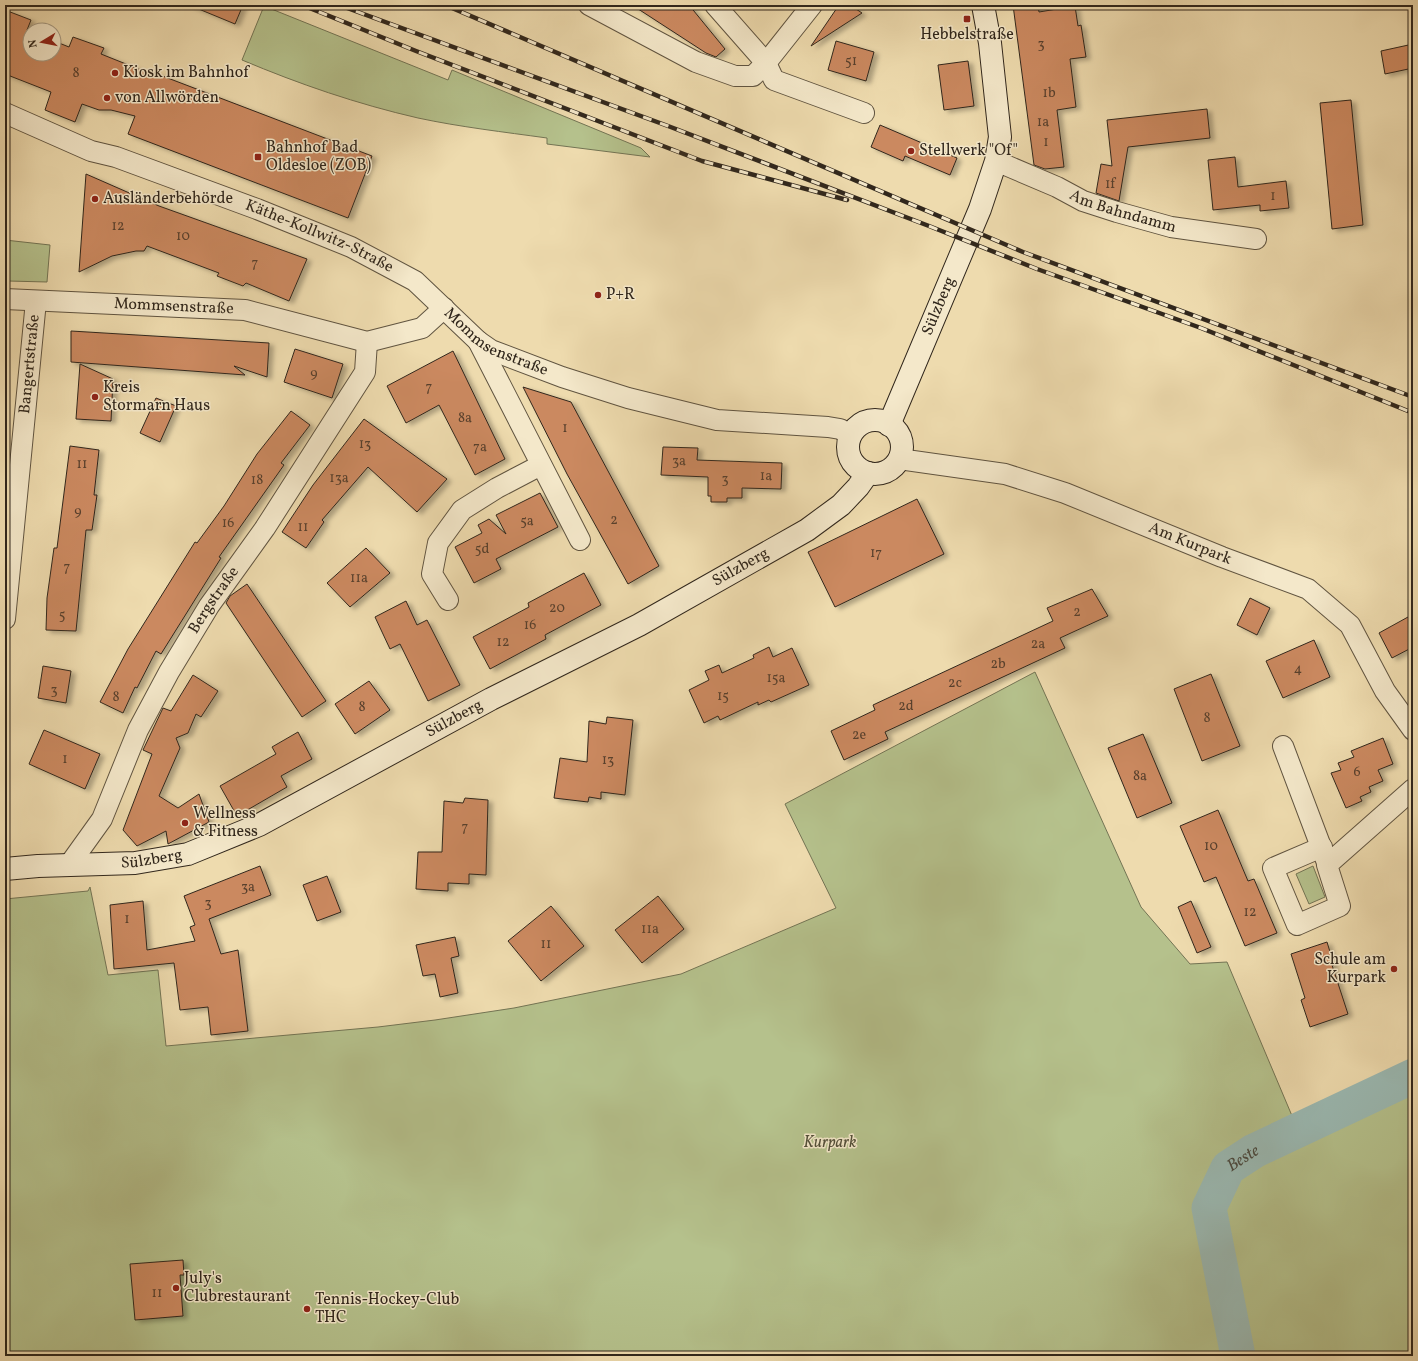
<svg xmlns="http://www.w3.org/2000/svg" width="1418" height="1361" viewBox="0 0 1418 1361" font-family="Vollkorn,serif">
	<defs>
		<filter id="shadow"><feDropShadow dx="4.5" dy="2.5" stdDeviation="2" flood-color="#0004"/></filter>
	</defs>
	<rect width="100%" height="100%" fill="#eedbae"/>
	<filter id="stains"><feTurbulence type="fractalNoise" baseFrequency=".005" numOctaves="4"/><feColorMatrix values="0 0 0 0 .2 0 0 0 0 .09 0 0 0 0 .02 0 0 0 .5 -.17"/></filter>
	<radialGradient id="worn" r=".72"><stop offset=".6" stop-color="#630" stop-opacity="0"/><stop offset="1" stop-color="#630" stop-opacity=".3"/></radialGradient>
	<g fill="#b5c18c" stroke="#737454">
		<path d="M 264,6 L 448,80 L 452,70 L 641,148 L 650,157 L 547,144 L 547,138 C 504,132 460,127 418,118 C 357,104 299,84 242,60 Z"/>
		<path d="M 5,240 L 50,245 L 47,282 L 8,281 L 5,289 Z"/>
		<path d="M 1035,672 L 1141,907 L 1190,964 L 1227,962 L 1298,1130 L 1413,1076 L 1413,1356 L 5,1356 L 5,899 L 88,891 L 90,887 L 108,975 L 158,970 L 166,1046 L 378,1027 L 435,1020 L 514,1008 L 681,974 L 836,908 L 785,804 Z"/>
		<path d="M 1313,866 L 1325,897 L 1309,904 L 1296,874 Z"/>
	</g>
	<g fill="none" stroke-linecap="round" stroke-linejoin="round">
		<path stroke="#9bb9b2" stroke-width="35" id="s1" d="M 1238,1356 L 1209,1208 L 1228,1168 L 1254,1151 L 1413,1076"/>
	</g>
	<g fill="#cb8961" stroke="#31271c" filter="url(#shadow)">
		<path d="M 189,5 L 243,5 L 235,24 Z"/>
		<path d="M 632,5 L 689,5 L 725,49 L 716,57 L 706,53 Z"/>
		<path d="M 839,5 L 850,5 L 862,13 L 811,46 Z"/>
		<path d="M 1013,5 L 1038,5 L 1039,12 L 1075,6 L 1078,26 L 1081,25 L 1086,57 L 1070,59 L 1076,107 L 1057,110 L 1064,167 L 1045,169 L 1034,165 Z"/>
		<path d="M 5,10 L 31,20 L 27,30 L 30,32 L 30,54 L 54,54 L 54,41 L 69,47 L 73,37 L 104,48 L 101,54 L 151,74 L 152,72 L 372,156 L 348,218 L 128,134 L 135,116 L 111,110 L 99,110 L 82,104 L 75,122 L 45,110 L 51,92 L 5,74 Z"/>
		<path d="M 836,41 L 874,52 L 866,81 L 828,70 Z"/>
		<path d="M 1413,44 L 1413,68 L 1385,74 L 1381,51 Z"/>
		<path d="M 968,61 L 974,106 L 944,110 L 938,65 Z"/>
		<path d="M 1351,100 L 1363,225 L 1332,229 L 1320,103 Z"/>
		<path d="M 1207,109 L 1210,138 L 1128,147 L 1119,201 L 1096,193 L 1101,164 L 1112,166 L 1107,120 Z"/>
		<path d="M 880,125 L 957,158 L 950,175 L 905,156 L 903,161 L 871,147 Z"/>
		<path d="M 1235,157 L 1238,187 L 1286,181 L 1289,208 L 1260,211 L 1260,205 L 1213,210 L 1208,160 Z"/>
		<path d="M 86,174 L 159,206 L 307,259 L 289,301 L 246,283 L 243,286 L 217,276 L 219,273 L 147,246 L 144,251 L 136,251 L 112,256 L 79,272 Z"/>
		<path d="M 71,331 L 269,343 L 267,377 L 234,366 L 245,375 L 71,362 Z"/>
		<path d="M 295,349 L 343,364 L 332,398 L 284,382 Z"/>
		<path d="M 453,351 L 505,459 L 475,475 L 439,405 L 406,423 L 387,386 Z"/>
		<path d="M 80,364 L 113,379 L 111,421 L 76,419 Z"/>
		<path d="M 523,387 L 571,402 L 659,566 L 628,584 L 567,474 Z"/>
		<path d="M 156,398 L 176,406 L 160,442 L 140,433 Z"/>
		<path d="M 291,411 L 310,425 L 281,463 L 284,465 L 219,557 L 221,558 L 161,654 L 156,651 L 137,688 L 135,687 L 123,713 L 100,702 L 128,649 L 195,542 L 197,543 L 224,506 L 257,454 Z"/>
		<path d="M 364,419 L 447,479 L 417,512 L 368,467 L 322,520 L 324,522 L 306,548 L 282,532 L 313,485 Z"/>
		<path d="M 70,446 L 99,450 L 94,495 L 97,495 L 92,530 L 86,530 L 76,631 L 46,630 L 47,598 L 54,548 L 57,548 Z"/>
		<path d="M 663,447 L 698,448 L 697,460 L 782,463 L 781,489 L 742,488 L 742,498 L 727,498 L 727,502 L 711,502 L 711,496 L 708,496 L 708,477 L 661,475 Z"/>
		<path d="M 540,493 L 558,527 L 496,559 L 501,569 L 474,583 L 455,547 L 482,533 L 478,525 L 489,519 L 506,534 L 496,515 Z"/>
		<path d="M 917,499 L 944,554 L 835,607 L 808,552 Z"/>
		<path d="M 366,548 L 390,573 L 350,607 L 327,583 Z"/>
		<path d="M 584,573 L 601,605 L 545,635 L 546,639 L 490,669 L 473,637 L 529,607 L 528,603 Z"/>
		<path d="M 247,584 L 326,701 L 302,717 L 226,603 L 230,596 Z"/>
		<path d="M 1092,589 L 1108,616 L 1060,638 L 1065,648 L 885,732 L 888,739 L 844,760 L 831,731 L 875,710 L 873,705 L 1053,621 L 1047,608 Z"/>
		<path d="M 1250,598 L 1270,608 L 1257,635 L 1237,625 Z"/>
		<path d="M 406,601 L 417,625 L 427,620 L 460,685 L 428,701 L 400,644 L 390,649 L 375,617 Z"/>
		<path d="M 1408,617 L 1413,626 L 1413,647 L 1392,658 L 1379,633 Z"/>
		<path d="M 1314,640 L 1330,677 L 1283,698 L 1266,661 Z"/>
		<path d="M 769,647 L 773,657 L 792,648 L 809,685 L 771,702 L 769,700 L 758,705 L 758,702 L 720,720 L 718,716 L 704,723 L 689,690 L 709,680 L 705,671 L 719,665 L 722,673 L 754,658 L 753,655 Z"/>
		<path d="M 43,666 L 71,671 L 66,703 L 38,698 Z"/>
		<path d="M 1211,674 L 1240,746 L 1202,761 L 1174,689 Z"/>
		<path d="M 193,675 L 218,691 L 201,717 L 196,714 L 188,733 L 176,738 L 180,748 L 159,796 L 178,808 L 199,794 L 209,822 L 168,844 L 166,831 L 137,846 L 123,830 L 152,754 L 143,750 L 163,708 L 171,711 Z"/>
		<path d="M 369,681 L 390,710 L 355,734 L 335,704 Z"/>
		<path d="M 607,717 L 633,720 L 625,795 L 601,792 L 601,799 L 589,797 L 588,802 L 554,798 L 560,758 L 587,762 L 589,721 L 606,724 Z"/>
		<path d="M 44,730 L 100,754 L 85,789 L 29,764 Z"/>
		<path d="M 298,732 L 312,759 L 281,776 L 287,787 L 237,816 L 220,786 L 276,754 L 272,747 Z"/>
		<path d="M 1143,734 L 1172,803 L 1137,818 L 1108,748 Z"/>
		<path d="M 1383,738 L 1393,764 L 1378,770 L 1383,781 L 1369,787 L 1371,792 L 1360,797 L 1362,801 L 1346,808 L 1331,773 L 1341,770 L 1338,763 L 1354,757 L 1351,751 Z"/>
		<path d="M 465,798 L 488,800 L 486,875 L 469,874 L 469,884 L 448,883 L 448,891 L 416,889 L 418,852 L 442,852 L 444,801 L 463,803 Z"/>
		<path d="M 1218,810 L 1248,881 L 1254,879 L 1277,933 L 1245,946 L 1216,877 L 1204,882 L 1180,826 Z"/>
		<path d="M 260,866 L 271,895 L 209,919 L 221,954 L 238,950 L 248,1031 L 211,1035 L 208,1007 L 180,1010 L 174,963 L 114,969 L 110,905 L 143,901 L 147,950 L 195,941 L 190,927 L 195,925 L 184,896 Z"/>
		<path d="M 327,876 L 341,912 L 317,921 L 303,885 Z"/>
		<path d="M 658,896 L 684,929 L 642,963 L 615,930 Z"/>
		<path d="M 1191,901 L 1211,947 L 1197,953 L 1178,907 Z"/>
		<path d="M 551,906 L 584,946 L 541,981 L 508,941 Z"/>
		<path d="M 455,937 L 459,956 L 451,958 L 458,993 L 440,997 L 435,974 L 423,976 L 416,945 Z"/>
		<path d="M 1327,942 L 1334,965 L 1332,965 L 1348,1014 L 1310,1027 L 1301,1000 L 1305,998 L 1291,954 Z"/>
		<path d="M 183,1260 L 184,1275 L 180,1275 L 183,1316 L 135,1320 L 130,1264 Z"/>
	</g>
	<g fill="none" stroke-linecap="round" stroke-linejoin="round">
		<defs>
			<g id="street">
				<path d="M 589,5 L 696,62 L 735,76 L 753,76 L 766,63 L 812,5"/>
				<path d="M 715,5 L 766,63 L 774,80 L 864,113"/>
				<path id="s2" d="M 5,113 L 91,151 L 116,157 L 257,209 L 351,247 L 415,281 L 478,341 L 491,350 L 562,377 L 628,398 L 717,420 L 828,427 L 840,429 L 851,435"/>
				<path id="s3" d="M 996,161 L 1057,187 L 1083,201 L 1117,212 L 1171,227 L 1256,239"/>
				<path id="s4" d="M 5,299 L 245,310 L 367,342 L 422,328 L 444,308"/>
				<path d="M 478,341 L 580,540"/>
				<path id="s5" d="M 899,459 L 1005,474 L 1065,493 L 1222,557 L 1308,589 L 1350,625 L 1385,691 L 1413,730"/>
				<path d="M 448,600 L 432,574 L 438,543 L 462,510 L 497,488 L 541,465"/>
				<path id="s6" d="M 5,619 L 36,301"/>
				<path d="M 1283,746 L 1326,860"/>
				<path d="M 1322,847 L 1273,868 L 1297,925 L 1340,906 L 1327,865 L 1413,789"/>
				<path id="s7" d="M 69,865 L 102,819 L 138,730 L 169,672 L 209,606 L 265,528 L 365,372 L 367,342"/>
			</g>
			<g id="secondary">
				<circle cx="875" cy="447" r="27"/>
				<path id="s8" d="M 889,425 L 980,209 L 996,161 L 1000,137 L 990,43 L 983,5"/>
				<path id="s9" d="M 5,869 L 38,866 L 135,863 L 188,854 L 259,825 L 491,699 L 639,625 L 807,530 L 841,505 L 858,487 L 868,473"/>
			</g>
		</defs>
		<use href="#street" stroke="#605440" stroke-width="22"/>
		<use href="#secondary" stroke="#31271c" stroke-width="24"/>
		<use href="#street" stroke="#f4e8ca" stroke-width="20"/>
		<use href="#secondary" stroke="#f4e8ca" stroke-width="22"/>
		<defs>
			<g id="rail">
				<path d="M 302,5 L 416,51 L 702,161 L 847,200"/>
				<path d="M 339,5 L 668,126 L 929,226 L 1037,269 L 1201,328 L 1413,413"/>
				<path d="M 445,5 L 1023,252 L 1413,397"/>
			</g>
		</defs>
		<use href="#rail" stroke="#31271c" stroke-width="4.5"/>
		<use href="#rail" stroke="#f4e8ca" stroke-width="3" stroke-dasharray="9" stroke-linecap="butt"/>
	</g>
	<g fill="#8f2418" stroke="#f4e8ca" stroke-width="1.5">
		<rect x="963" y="15" width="8" height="8" rx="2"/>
		<circle cx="115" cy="73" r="4"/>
		<circle cx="107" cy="98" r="4"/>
		<circle cx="911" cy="151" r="4"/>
		<rect x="254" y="153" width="8" height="8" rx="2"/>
		<circle cx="95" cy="199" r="4"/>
		<circle cx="598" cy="295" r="4"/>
		<circle cx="95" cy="397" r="4"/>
		<circle cx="185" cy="823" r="4"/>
		<circle cx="1394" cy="969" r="4"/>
		<circle cx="176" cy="1288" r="4"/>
		<circle cx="307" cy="1309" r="4"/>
	</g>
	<g text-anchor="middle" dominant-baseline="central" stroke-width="3" stroke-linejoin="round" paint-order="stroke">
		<g font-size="14" fill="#58402d">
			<text x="1041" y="44">3</text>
			<text x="851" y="61">51</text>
			<text x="76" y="73">8</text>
			<text x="1049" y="93">1b</text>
			<text x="1043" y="122">1a</text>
			<text x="1046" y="142">1</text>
			<text x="1110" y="184">1f</text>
			<text x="1273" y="196">1</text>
			<text x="118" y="226">12</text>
			<text x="183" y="236">10</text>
			<text x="255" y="263">7</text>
			<text x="314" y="373">9</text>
			<text x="429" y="387">7</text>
			<text x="465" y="418">8a</text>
			<text x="565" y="428">1</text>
			<text x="365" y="444">13</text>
			<text x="480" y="447">7a</text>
			<text x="679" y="461">3a</text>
			<text x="82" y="464">11</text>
			<text x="766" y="476">1a</text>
			<text x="339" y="478">13a</text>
			<text x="725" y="479">3</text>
			<text x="257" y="480">18</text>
			<text x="78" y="511">9</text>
			<text x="614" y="520">2</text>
			<text x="527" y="521">5a</text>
			<text x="228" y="523">16</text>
			<text x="303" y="527">11</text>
			<text x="482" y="549">5d</text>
			<text x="876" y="553">17</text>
			<text x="67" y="567">7</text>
			<text x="359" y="578">11a</text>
			<text x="557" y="608">20</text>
			<text x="1077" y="612">2</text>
			<text x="62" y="615">5</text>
			<text x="530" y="625">16</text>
			<text x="503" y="642">12</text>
			<text x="1038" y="644">2a</text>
			<text x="998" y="664">2b</text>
			<text x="1298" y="669">4</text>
			<text x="776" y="678">15a</text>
			<text x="955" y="683">2c</text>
			<text x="54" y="690">3</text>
			<text x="723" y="696">15</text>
			<text x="116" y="697">8</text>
			<text x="906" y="706">2d</text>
			<text x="362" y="707">8</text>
			<text x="1207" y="718">8</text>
			<text x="859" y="735">2e</text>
			<text x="65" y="759">1</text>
			<text x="608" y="760">13</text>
			<text x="1357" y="772">6</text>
			<text x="1140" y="776">8a</text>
			<text x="465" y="827">7</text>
			<text x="1211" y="846">10</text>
			<text x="248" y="887">3a</text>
			<text x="208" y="903">3</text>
			<text x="1250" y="912">12</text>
			<text x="127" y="919">1</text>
			<text x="650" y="929">11a</text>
			<text x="546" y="944">11</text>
			<text x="157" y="1293">11</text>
		</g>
		<g font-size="16" fill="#31271c" stroke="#f4e8ca" text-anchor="start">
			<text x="967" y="35" text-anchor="middle">Hebbelstraße</text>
			<text x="123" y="73">Kiosk im Bahnhof</text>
			<text x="115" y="98">von Allwörden</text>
			<text x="266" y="148">Bahnhof Bad<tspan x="266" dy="18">Oldesloe (ZOB)</tspan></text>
			<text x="919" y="151">Stellwerk "Of"</text>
			<text x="103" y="199">Ausländerbehörde</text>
			<text x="606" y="295">P+R</text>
			<text x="103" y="388">Kreis<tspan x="103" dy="18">Stormarn Haus</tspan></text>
			<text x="193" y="814">Wellness<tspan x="193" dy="18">&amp; Fitness</tspan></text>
			<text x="1386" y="960" text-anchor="end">Schule am<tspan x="1386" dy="18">Kurpark</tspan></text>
			<text x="184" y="1279">July's<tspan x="184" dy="18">Clubrestaurant</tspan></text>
			<text x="315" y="1300">Tennis-Hockey-Club<tspan x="315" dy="18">THC</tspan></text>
		</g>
		<g font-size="16" fill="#31271c" stroke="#f4e8ca">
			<text stroke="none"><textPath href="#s3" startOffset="137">Am Bahndamm</textPath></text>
			<text stroke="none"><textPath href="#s2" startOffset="338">Käthe-Kollwitz-Straße</textPath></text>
			<text stroke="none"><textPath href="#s8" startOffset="129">Sülzberg</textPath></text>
			<text stroke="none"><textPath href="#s4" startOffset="169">Mommsenstraße</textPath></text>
			<text stroke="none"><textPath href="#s2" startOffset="547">Mommsenstraße</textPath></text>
			<text stroke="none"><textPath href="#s6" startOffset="256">Bangertstraße</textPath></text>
			<text stroke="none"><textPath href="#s5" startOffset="305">Am Kurpark</textPath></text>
			<text stroke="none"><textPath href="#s9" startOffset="807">Sülzberg</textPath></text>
			<text stroke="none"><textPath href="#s7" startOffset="303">Bergstraße</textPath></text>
			<text stroke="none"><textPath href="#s9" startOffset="483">Sülzberg</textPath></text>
			<text stroke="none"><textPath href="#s9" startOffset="147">Sülzberg</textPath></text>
		</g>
		<g font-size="16" font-style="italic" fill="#524e38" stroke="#f4e8ca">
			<text x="830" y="1143">Kurpark</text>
		</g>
		<g font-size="17" font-style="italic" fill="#4c4c42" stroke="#f4e8ca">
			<text stroke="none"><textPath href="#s1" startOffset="213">Beste</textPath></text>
		</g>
	</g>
	<rect width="1418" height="1361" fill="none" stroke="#eedbae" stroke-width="20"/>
	<rect x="6" y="6" width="1406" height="1349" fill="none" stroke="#31271c" stroke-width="2"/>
	<rect x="10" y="10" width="1398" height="1341" fill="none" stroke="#31271c"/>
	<g transform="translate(42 42) rotate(260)"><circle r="19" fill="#f4e8ca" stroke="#a69b84"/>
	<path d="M0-3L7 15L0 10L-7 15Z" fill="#8f2418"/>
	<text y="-6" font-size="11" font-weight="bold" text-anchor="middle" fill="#31271c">N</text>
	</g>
	<rect width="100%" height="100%" filter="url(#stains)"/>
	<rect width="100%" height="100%" fill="url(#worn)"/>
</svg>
